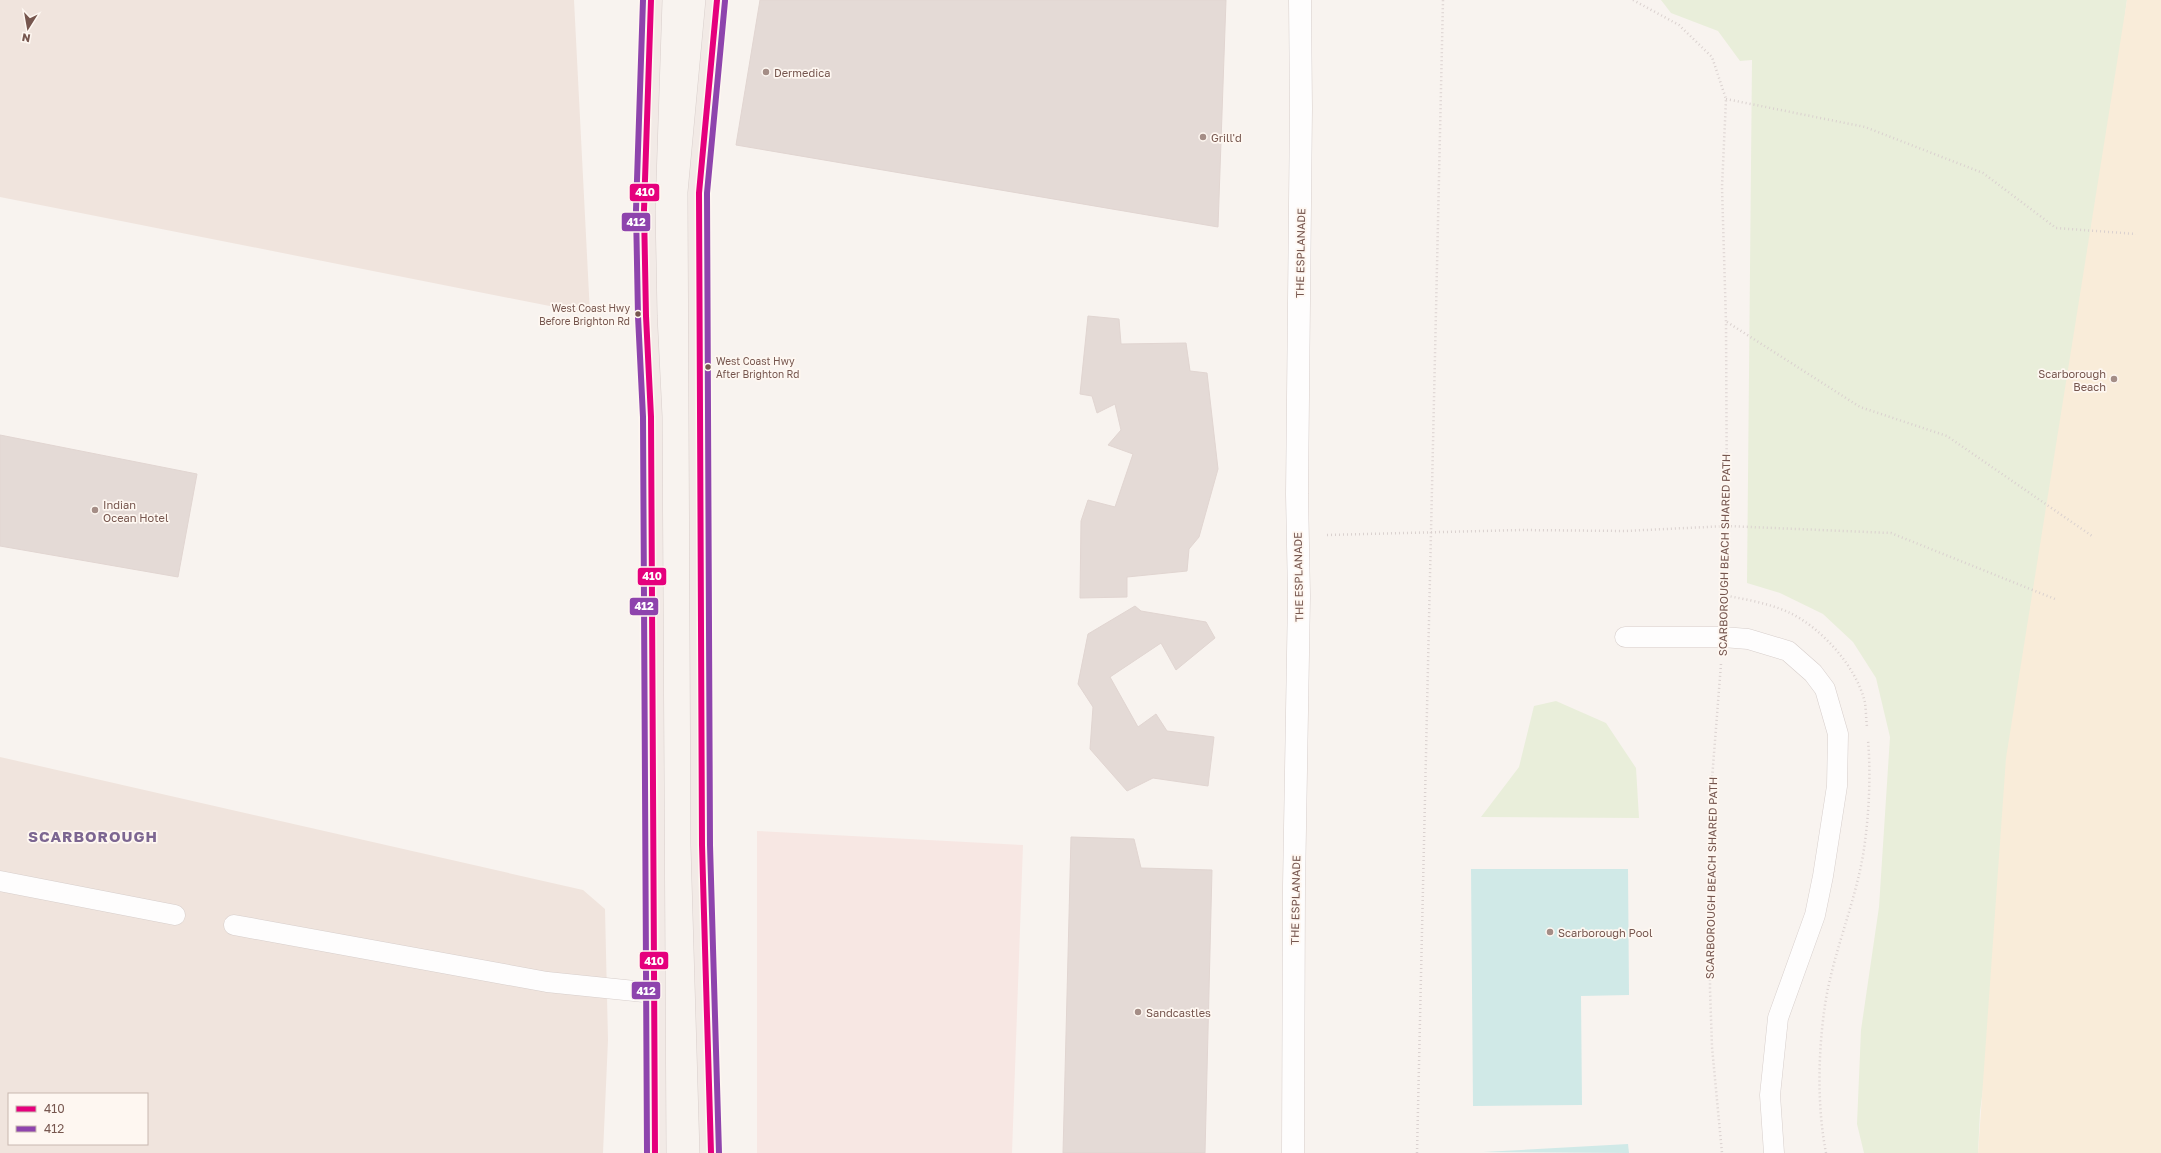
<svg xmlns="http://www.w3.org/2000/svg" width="2161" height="1153" viewBox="0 0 2161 1153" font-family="'Golos Text',sans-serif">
	<rect width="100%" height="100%" fill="#f8f3ef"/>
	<g fill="#f0e4dd" fill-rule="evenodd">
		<path d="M 0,0 L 574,0 L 590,314 L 0,197 Z"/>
		<path d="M 0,757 L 583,890 L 605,909 L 608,1040 L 603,1153 L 0,1153 ZM 9,1094 L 147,1094 L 147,1144 L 9,1144 Z"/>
	</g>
	<path fill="#f7e7e3" d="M 757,831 L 1023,845 L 1012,1153 L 757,1153 Z"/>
	<g fill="#e9eeda">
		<path d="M 1661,0 L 2127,0 L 1980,1112 L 1978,1153 L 1864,1153 L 1857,1124 L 1861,1030 L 1879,907 L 1890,737 L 1876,678 L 1853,642 L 1823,614 L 1780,593 L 1747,583 L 1752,60 L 1740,61 L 1718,31 L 1671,13 Z"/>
		<path d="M 1556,701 L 1606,723 L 1636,768 L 1639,818 L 1481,817 L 1519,767 L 1534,706 Z"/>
	</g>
	<path fill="#f9ecd9" d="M 2127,0 L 2161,0 L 2161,1153 L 1978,1153 L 2006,758 Z"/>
	<g fill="#d0e9e7">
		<path d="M 1471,869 L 1628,869 L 1629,995 L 1581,996 L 1582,1105 L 1473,1106 Z"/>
		<path d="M 1628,1144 L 1629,1153 L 1483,1152 Z"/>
	</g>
	<g fill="#e4dad6" stroke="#e1d5d1">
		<path d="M 760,0 L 1226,0 L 1218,227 L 736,145 Z"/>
		<path d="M 1088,316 L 1119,319 L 1121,344 L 1186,343 L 1190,371 L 1207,373 L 1218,469 L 1199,537 L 1189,549 L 1187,571 L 1127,577 L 1127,597 L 1080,598 L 1081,521 L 1088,500 L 1115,507 L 1133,454 L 1108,445 L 1121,430 L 1115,404 L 1097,413 L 1092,396 L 1080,394 Z"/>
		<path d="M 0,435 L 197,474 L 178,577 L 0,546 Z"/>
		<path d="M 1135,606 L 1141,611 L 1206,622 L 1215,638 L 1176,670 L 1161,643 L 1110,677 L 1138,727 L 1156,714 L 1167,731 L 1214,737 L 1208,786 L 1153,778 L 1127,791 L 1090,749 L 1093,707 L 1078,684 L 1088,634 Z"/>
		<path d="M 1071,837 L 1134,839 L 1141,868 L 1212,870 L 1205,1153 L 1063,1153 Z"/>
	</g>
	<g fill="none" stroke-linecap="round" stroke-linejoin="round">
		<defs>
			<g id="service">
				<path d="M 1625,637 L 1723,637 L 1748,639 L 1788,651 L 1813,673 L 1825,689 L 1838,734 L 1837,786 L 1823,876 L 1815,915 L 1778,1018 L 1770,1095 L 1774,1153"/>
				<path d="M 0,881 L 175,915"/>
				<path d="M 234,925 L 547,982 L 654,993"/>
			</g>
			<path id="minor" d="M 1293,1153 L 1294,886 L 1299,596 L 1297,494 L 1301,108 L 1300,0"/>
			<g id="trunk">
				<path d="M 651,0 L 644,210 L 646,316 L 651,417 L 655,1153"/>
				<path d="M 711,1153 L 702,845 L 699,193 L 717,0"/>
			</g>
		</defs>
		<use href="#service" stroke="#d7cecb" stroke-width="21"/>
		<use href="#minor" stroke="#d7cecb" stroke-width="23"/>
		<use href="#trunk" stroke="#d9cfcc" stroke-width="23"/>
		<g stroke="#dad1cf" stroke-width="2.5" stroke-dasharray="1 3" stroke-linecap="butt">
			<path d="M 1633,0 L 1679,25 L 1712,57 L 1726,99 L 1722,187 L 1726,322 L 1727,526 L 1723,609"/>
			<path d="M 1726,99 L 1865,127 L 1983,173 L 2056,228 L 2136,234"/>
			<path d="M 1727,322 L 1860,407 L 1947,436 L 2092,536"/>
			<path d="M 1327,535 L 1521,530 L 1625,531 L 1727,526 L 1891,533 L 2055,599"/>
			<path d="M 1723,595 C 1744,599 1768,603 1788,612 C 1821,627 1857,667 1865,703 C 1866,710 1866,719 1867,727"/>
			<path d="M 1721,664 L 1711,792 L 1710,989 L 1712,1047 L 1722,1153"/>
			<path d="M 1417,1153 L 1443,0"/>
			<path d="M 1826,1153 C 1817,1106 1818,1053 1825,1005 C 1833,952 1856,902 1864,849 C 1869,814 1871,775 1868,740"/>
		</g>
		<use href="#service" stroke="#fefdfd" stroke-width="20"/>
		<use href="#minor" stroke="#fefdfd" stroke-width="22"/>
		<use href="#trunk" stroke="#f2eae6" stroke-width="22"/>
		<defs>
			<g id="bus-1">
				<path d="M 651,0 L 644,210 L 646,316 L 651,417 L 655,1153"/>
				<path d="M 711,1153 L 702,845 L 699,193 L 717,0"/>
			</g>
			<g id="bus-2">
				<path d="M 643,0 L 636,210 L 638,316 L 643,417 L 647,1153"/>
				<path d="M 719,1153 L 710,845 L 707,193 L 725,1"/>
			</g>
		</defs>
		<use href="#bus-1" stroke="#fef7f1" stroke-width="9"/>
		<use href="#bus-2" stroke="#fef7f1" stroke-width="9"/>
		<use href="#bus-1" stroke="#e5007d" stroke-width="6"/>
		<use href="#bus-2" stroke="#8e44ad" stroke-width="6"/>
	</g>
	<g fill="#a48d86" stroke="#fef7f1" stroke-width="1.5">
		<circle cx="766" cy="72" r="4"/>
		<circle cx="1203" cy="137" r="4"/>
		<circle cx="2114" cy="379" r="4"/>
		<circle cx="95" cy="510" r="4"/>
		<circle cx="1550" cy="932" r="4"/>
		<circle cx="1138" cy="1012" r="4"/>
	</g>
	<g fill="#76564e" stroke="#fef7f1" stroke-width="1.5">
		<circle cx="638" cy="314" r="3.5"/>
		<circle cx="708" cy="367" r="3.5"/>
	</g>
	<g text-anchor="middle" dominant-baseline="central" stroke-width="3.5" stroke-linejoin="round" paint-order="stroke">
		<g font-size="10" fill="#76564e" stroke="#fef7f1" text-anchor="end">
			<text x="630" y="308">West Coast Hwy<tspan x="630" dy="13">Before Brighton Rd</tspan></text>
			<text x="716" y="361" text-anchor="start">West Coast Hwy<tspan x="716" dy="13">After Brighton Rd</tspan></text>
		</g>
		<g font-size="11" fill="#76564e" stroke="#fef7f1" text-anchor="start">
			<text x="774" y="72">Dermedica</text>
			<text x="1211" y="137">Grill'd</text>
			<text x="2106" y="373" text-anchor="end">Scarborough<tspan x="2106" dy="13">Beach</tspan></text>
			<text x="103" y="504">Indian<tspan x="103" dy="13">Ocean Hotel</tspan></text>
			<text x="1558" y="932">Scarborough Pool</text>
			<text x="1146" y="1012">Sandcastles</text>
		</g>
		<g font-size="11" fill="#76564e" stroke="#fef7f1">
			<text transform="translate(1300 253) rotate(-89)">THE ESPLANADE</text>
			<text transform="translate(1724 555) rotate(-89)">SCARBOROUGH BEACH SHARED PATH</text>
			<text transform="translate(1298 577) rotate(-91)">THE ESPLANADE</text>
			<text transform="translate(1711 878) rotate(-89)">SCARBOROUGH BEACH SHARED PATH</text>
			<text transform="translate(1295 900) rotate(-89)">THE ESPLANADE</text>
		</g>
		<g font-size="15" font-weight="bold" letter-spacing="1" fill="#7c6691" stroke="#fef7f1">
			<text x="93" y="836">SCARBOROUGH</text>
		</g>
	</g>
	<g stroke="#fef7f1" stroke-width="1.5">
		<rect x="629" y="183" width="31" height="19" rx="4" fill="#e5007d"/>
		<rect x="621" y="212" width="30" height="20" rx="4" fill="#8e44ad"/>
		<rect x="637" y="567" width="30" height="19" rx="4" fill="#e5007d"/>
		<rect x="629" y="597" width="30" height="19" rx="4" fill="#8e44ad"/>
		<rect x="639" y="951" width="30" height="19" rx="4" fill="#e5007d"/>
		<rect x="631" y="981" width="30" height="19" rx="4" fill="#8e44ad"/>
	</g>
	<g font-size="11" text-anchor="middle" font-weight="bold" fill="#fff">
		<text x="645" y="196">410</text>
		<text x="636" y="226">412</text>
		<text x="652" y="580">410</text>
		<text x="644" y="610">412</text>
		<text x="654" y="965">410</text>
		<text x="646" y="995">412</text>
	</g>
	<rect x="8" y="1093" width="140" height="52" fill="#fef7f1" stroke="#c8b7b0"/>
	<rect x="16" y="1106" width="20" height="6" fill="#e5007d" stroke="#c8b7b0"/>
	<text x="44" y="1113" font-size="12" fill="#76564e">410</text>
	<rect x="16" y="1126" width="20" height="6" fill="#8e44ad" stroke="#c8b7b0"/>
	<text x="44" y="1133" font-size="12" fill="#76564e">412</text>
	<g transform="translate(28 28) rotate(191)" stroke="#fef7f1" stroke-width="3" paint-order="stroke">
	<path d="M0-3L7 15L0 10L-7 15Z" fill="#76564e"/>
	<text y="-6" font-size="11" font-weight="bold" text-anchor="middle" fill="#76564e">N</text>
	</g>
</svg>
